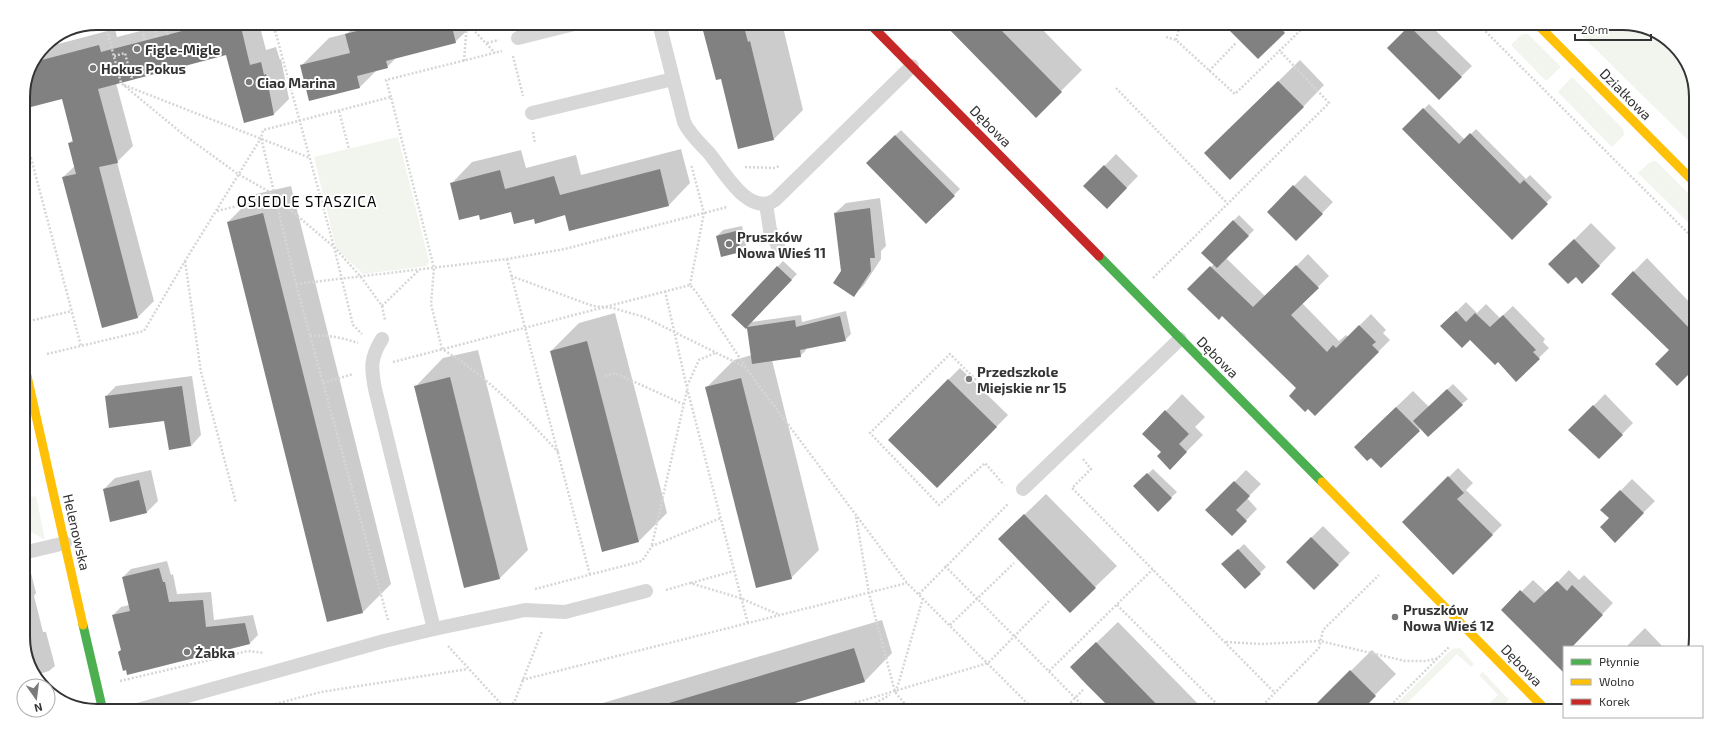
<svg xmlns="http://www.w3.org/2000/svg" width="1719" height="734" viewBox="0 0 1719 734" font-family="'Exo 2',sans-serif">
	<rect width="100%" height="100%" fill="#fff"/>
	<g fill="#f1f5ed">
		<path d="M 1622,23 L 1650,29 L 1681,52 L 1696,93 L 1696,148 L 1570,24 Z"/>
		<path d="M 1522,34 L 1528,34 L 1561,67 L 1546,81 L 1511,45 Z"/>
		<path d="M 1572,77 L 1623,129 L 1624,135 L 1612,147 L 1558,92 Z"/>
		<path d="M 398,137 L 429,261 L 427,266 L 363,274 L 336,248 L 314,157 Z"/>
		<path d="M 1656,161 L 1696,201 L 1696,230 L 1638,173 L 1650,162 Z"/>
		<path d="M 36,496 L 45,540 L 23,527 L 23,499 Z"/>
		<path d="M 1460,648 L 1474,664 L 1471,667 L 1457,654 L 1405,705 L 1410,711 L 1389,711 L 1452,649 Z"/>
		<path d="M 1483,672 L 1509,700 L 1495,711 L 1481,711 L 1498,695 L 1479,675 Z"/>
	</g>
	<g fill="#0003">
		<path d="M 172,23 L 259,23 L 266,50 L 276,47 L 280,60 L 281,59 L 289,99 L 274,114 L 226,54 L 116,83 L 133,146 L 117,162 L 154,301 L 138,317 L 102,326 L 63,177 L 75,166 L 69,143 L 74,139 L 63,97 L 23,93 L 43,48 L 115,29 L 117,37 Z"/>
		<path d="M 358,23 L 475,23 L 455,42 L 396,58 L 387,67 L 377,70 L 360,87 L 301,66 L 329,38 L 348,33 Z"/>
		<path d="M 699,23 L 782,23 L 803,110 L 774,139 L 739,148 L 722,78 L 704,28 L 700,29 Z"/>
		<path d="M 944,23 L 1036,23 L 1082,70 L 1036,116 Z"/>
		<path d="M 1223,23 L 1293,23 L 1284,32 Z"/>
		<path d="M 1394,23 L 1404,23 L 1399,28 Z"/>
		<path d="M 1413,23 L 1428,23 L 1472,66 L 1439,98 L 1388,48 Z"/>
		<path d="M 1300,60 L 1324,85 L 1303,107 L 1227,132 Z"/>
		<path d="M 1429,104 L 1465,140 L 1476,129 L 1526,179 L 1530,175 L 1552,197 L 1512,238 L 1403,129 Z"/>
		<path d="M 901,130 L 960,189 L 926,223 L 867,163 Z"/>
		<path d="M 681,149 L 690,183 L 669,205 L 534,218 L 512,211 L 480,213 L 451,184 L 472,162 L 521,150 L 526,168 L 576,155 L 581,175 Z"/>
		<path d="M 1116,154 L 1138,176 L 1107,208 L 1085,186 Z"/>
		<path d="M 1305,175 L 1333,202 L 1296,240 L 1268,212 Z"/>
		<path d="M 291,186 L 391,584 L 363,612 L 328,621 L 228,222 L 256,194 Z"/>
		<path d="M 880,198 L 886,246 L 881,251 L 881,259 L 864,285 L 854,295 L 835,213 L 846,203 Z"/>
		<path d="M 1239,215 L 1254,230 L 1226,258 L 1266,297 L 1308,254 L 1329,276 L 1302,303 L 1339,341 L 1346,335 L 1348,337 L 1371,314 L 1386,330 L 1383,333 L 1390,340 L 1315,415 L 1297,388 L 1222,315 L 1189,289 L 1214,264 L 1202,253 Z"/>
		<path d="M 1591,223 L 1616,248 L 1599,266 L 1576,276 L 1550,264 Z"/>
		<path d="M 742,226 L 746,245 L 741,251 L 717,236 L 723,230 Z"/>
		<path d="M 1647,258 L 1696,309 L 1696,366 L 1670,350 L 1612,294 Z"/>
		<path d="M 783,261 L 797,274 L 751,322 L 801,315 L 802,322 L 846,311 L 851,334 L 845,340 L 806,348 L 806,350 L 800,356 L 772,360 L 819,550 L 791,578 L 706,388 L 734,360 L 752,355 L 747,326 L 732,315 Z"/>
		<path d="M 1466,302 L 1477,313 L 1486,304 L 1500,318 L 1513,306 L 1545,339 L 1543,342 L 1549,348 L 1516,380 L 1498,361 L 1470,338 L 1442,326 Z"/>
		<path d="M 615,313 L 667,513 L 639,541 L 551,351 L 579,323 Z"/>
		<path d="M 478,350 L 528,550 L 500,578 L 465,586 L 415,387 L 443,358 Z"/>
		<path d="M 960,368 L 1008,415 L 937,487 L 889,439 Z"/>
		<path d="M 192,376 L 201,435 L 191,446 L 165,419 L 106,396 L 116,386 Z"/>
		<path d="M 1453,384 L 1468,399 L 1462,404 L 1421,428 L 1381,467 L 1371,456 L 1372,430 L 1413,391 L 1429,407 Z"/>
		<path d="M 1182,394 L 1205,417 L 1195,427 L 1203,435 L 1170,468 L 1162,451 L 1166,411 Z"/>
		<path d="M 1605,394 L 1633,423 L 1599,458 L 1570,430 Z"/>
		<path d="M 1696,434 L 1696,445 L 1690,440 Z"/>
		<path d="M 23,464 L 26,478 L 23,481 Z"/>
		<path d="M 1458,468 L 1473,483 L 1466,490 L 1502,525 L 1453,573 L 1403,522 Z"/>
		<path d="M 1153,469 L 1177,492 L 1158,510 L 1135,486 Z"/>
		<path d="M 151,470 L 158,501 L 147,512 L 104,489 L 115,478 Z"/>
		<path d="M 1246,470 L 1261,484 L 1247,498 L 1257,509 L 1232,535 L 1207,510 Z"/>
		<path d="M 1632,479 L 1655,501 L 1615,541 L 1610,518 L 1602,510 Z"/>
		<path d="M 1046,494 L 1117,566 L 1070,611 L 1021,518 Z"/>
		<path d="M 1323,526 L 1350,553 L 1314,589 L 1287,562 Z"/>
		<path d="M 1244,544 L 1266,567 L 1245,588 L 1228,559 Z"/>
		<path d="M 167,561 L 171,575 L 173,574 L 177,594 L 211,592 L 214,620 L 253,615 L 258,635 L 250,643 L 119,652 L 122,649 L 113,615 L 121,607 L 129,605 L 123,577 L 131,569 Z"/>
		<path d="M 29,565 L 36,593 L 34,596 L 43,632 L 46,632 L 55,666 L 49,671 L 36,675 L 23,642 L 23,567 Z"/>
		<path d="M 1569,570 L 1579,580 L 1584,575 L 1613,603 L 1571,647 L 1564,647 L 1564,654 L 1503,610 L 1533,580 L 1547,593 Z"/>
		<path d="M 882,620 L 892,653 L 864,682 L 764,711 L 583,711 L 586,708 Z"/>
		<path d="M 1118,622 L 1205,711 L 1114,711 L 1093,646 Z"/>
		<path d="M 1645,628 L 1663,647 L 1626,647 Z"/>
		<path d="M 1372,650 L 1396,674 L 1359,711 L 1310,711 Z"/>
	</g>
	<g fill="#818181">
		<path d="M 213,23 L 240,23 L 250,65 L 261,62 L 264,75 L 266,74 L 274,115 L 244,123 L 226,55 L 98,89 L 118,163 L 99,167 L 138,318 L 102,328 L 62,177 L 76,174 L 68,143 L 73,142 L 62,99 L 23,109 L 23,93 L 38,61 L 99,45 L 101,52 Z"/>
		<path d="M 389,23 L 451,23 L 456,43 L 386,61 L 388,68 L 357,76 L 360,88 L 309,101 L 300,65 L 350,53 L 345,34 Z"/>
		<path d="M 701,23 L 743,23 L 748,42 L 750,41 L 774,140 L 738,149 L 721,79 L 716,80 Z"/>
		<path d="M 943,23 L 994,23 L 1062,92 L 1036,118 Z"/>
		<path d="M 1222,23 L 1275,23 L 1285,33 L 1258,59 Z"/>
		<path d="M 1409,26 L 1462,77 L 1439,100 L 1387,48 Z"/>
		<path d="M 1278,81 L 1304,107 L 1230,180 L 1204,153 Z"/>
		<path d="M 1423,108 L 1459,144 L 1470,133 L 1520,184 L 1524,180 L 1548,204 L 1512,240 L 1402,129 Z"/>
		<path d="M 895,135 L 955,196 L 926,224 L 866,163 Z"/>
		<path d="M 1104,165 L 1127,188 L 1107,209 L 1083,186 Z"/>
		<path d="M 660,169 L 669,206 L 569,231 L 565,215 L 535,224 L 534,219 L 514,224 L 511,212 L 480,220 L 479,215 L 459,220 L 450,183 L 500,170 L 505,189 L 554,176 L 560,195 Z"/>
		<path d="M 1293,185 L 1323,214 L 1296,241 L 1267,212 Z"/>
		<path d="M 870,208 L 875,258 L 870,258 L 871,271 L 854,297 L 833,283 L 841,271 L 834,213 Z"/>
		<path d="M 263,213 L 363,613 L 327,622 L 227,222 Z"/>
		<path d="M 1233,220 L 1249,236 L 1217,268 L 1201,253 Z"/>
		<path d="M 736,231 L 741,252 L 721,257 L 716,236 Z"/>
		<path d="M 1574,239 L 1600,266 L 1582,284 L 1576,277 L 1568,284 L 1548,264 Z"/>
		<path d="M 1296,265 L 1319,288 L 1291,315 L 1327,352 L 1333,345 L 1336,348 L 1359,325 L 1376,342 L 1372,345 L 1379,352 L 1315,416 L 1308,409 L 1305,412 L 1289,396 L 1296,388 L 1222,316 L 1219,320 L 1187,289 L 1210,266 L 1253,307 Z"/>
		<path d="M 777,266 L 792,280 L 747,327 L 795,320 L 796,327 L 840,316 L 846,341 L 800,350 L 801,357 L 752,364 L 747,328 L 746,329 L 731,315 Z"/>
		<path d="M 1633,271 L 1696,335 L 1696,367 L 1677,386 L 1655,364 L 1669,350 L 1611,294 Z"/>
		<path d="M 1456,311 L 1466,322 L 1475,313 L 1490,327 L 1503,315 L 1536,350 L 1533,352 L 1540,359 L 1516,382 L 1498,362 L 1495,365 L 1470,340 L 1462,348 L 1440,326 Z"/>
		<path d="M 587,341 L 639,542 L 602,552 L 550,351 Z"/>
		<path d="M 450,377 L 500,579 L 464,588 L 414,386 Z"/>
		<path d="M 741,378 L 792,579 L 756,588 L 705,387 Z"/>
		<path d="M 948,379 L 997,427 L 937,488 L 888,440 Z"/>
		<path d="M 182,386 L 191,446 L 169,450 L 164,421 L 109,428 L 105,396 Z"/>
		<path d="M 1447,389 L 1463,405 L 1428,437 L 1413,421 Z"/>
		<path d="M 1593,405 L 1623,435 L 1599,459 L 1568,430 Z"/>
		<path d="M 1396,407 L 1420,431 L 1381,468 L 1371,458 L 1367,461 L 1354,447 Z"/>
		<path d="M 1165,410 L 1189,434 L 1179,444 L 1187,452 L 1170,470 L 1157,456 L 1161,452 L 1142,434 Z"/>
		<path d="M 1147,473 L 1172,498 L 1158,512 L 1133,486 Z"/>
		<path d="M 1448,476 L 1464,493 L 1457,499 L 1493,535 L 1453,575 L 1402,522 Z"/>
		<path d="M 139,480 L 147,513 L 110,522 L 103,489 Z"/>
		<path d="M 1234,481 L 1250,496 L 1236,510 L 1247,521 L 1232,536 L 1205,510 Z"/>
		<path d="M 1620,490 L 1644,513 L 1615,543 L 1600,527 L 1609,518 L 1600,510 Z"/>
		<path d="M 1024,514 L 1096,588 L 1070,613 L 998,539 Z"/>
		<path d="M 1311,537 L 1339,565 L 1314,590 L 1286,562 Z"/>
		<path d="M 1238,549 L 1261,574 L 1245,589 L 1221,564 Z"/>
		<path d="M 159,568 L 163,582 L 165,582 L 169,602 L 203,600 L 206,627 L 245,623 L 250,644 L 127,675 L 126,670 L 123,671 L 118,652 L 121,650 L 112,615 L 130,611 L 122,577 Z"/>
		<path d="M 1557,581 L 1567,591 L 1572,585 L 1603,615 L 1572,647 L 1564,647 L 1564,673 L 1501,610 L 1520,590 L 1534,603 Z"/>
		<path d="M 1096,642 L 1163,711 L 1113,711 L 1087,685 L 1070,667 Z"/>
		<path d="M 854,648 L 865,682 L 795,703 L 798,711 L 659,711 L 659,706 Z"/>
		<path d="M 1350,670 L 1376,696 L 1361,711 L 1309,711 Z"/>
	</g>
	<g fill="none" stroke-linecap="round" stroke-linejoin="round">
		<g stroke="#d6d6d6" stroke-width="2.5" stroke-dasharray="2 2" stroke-linecap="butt">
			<path d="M 153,23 L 157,38"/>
			<path d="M 164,23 L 168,35"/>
			<path d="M 188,23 L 189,29"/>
			<path d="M 211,23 L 211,24"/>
			<path d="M 273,23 L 334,247 L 353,325 L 362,334"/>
			<path d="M 467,23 L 495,53"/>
			<path d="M 1477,23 L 1696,241"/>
			<path d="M 141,26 L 145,41"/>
			<path d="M 108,34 L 121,83 L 184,135 L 238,174 L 268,191 L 334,247 L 361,277 L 382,306 L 385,320"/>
			<path d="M 1166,37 L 1176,40 L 1235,94 L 1308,23"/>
			<path d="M 1176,40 L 1179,29 L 1185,23"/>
			<path d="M 487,43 L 499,40"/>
			<path d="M 114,56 L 125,53 L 131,77 L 133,77"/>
			<path d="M 513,56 L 523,96"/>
			<path d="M 464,61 L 467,23"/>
			<path d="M 1209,71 L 1236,43"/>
			<path d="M 124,85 L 310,158"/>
			<path d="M 1116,88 L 1227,203"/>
			<path d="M 391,97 L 386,80 L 502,51"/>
			<path d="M 339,111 L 349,149"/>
			<path d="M 533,132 L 535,143"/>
			<path d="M 23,160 L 31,158 L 81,346"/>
			<path d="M 745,167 L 775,168 L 779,166"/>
			<path d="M 217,211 L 274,197"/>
			<path d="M 507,259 L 590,575"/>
			<path d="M 185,261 L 201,372 L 236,503"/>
			<path d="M 511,276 L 593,306 L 613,308 L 644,317 L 745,367 L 907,583 L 1035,711"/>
			<path d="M 1153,278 L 1329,103 L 1279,50"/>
			<path d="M 296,284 L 507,259 L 565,249 L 727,207"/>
			<path d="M 690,285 L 704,213 L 691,164"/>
			<path d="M 665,291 L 687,388 L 748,624"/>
			<path d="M 382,306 L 419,270"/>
			<path d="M 29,321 L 72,311"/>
			<path d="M 310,336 C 326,334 343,338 358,343"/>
			<path d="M 47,354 L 144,331 L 185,261 L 261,138"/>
			<path d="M 393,362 L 690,285 L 697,293 L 745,366"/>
			<path d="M 605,376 L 615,373 L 683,404"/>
			<path d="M 976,380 L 950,354 L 870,433 L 939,505 L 985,463 L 1004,485"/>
			<path d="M 323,383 L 353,374"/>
			<path d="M 687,386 L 699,360 L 715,353"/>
			<path d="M 1083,459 L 1091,469 L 1072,488 L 1275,693"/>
			<path d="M 856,517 L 869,593 L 895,692 L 911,711"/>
			<path d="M 652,545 L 687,390"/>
			<path d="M 945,566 L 1088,711"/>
			<path d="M 691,583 L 734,571"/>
			<path d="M 535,589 L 642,561 L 652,546 L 721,518"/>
			<path d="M 666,590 L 690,583 L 740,598 L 780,615"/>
			<path d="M 919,594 L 1009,503"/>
			<path d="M 1117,605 L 1224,711"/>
			<path d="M 388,620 L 296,284 L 263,146 L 261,138 L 263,130 L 391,97 L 434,268 L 431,304 L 442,349 C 487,376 523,414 559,453"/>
			<path d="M 950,625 L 1014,563"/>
			<path d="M 1226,642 L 1261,644 L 1320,641 L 1405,661 L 1426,661 L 1438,658"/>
			<path d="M 448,646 L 503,706"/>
			<path d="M 1049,671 L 1153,569"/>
			<path d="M 522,680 L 907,583"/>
			<path d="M 120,681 L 248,651 L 264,653"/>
			<path d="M 895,692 L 898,685 L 923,598"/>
			<path d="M 248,711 L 321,692 L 468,669"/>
			<path d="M 507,711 L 503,706 L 514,703 L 542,631"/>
			<path d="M 828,711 L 988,663 L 1050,600"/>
			<path d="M 872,711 L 877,702 L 890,695"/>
			<path d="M 1062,711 L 1083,690"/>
			<path d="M 1257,711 L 1319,648 L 1323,630 L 1379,575"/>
			<path d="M 1385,711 L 1449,647"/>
		</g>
		<g stroke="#d7d7d7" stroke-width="14">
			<path d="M 659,23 L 684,122 C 690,135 700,143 709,153 C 723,170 749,218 775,200 L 912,66"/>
			<path d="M 518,38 L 578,23"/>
			<path d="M 532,113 L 673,79"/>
			<path d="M 766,204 L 770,230 L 778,246"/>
			<path d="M 382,339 C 370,358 371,368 375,389 L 434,629"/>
			<path d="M 1023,489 L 1180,339"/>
			<path d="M 23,553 L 65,543"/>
			<path d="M 134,711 L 384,641 L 434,629 L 525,610 L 565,612 L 646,591"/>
		</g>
		<g stroke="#4caf50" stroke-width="9">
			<path d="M 1099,256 L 1322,482"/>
			<path d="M 83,625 L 103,711"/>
		</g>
		<g stroke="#ffc107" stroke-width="9">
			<path d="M 1536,23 L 1696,184"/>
			<path d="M 23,358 L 83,625"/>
			<path d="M 1322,482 L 1547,711"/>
		</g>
		<path stroke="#c62828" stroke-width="9" d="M 869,23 L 1099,256"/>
	</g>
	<g fill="#7a7a7a" stroke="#fff" stroke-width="1.5">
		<circle cx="137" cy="49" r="4"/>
		<circle cx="93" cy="68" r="4"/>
		<circle cx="249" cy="82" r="4"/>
		<circle cx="729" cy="244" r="4"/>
		<circle cx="969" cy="379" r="4"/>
		<circle cx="1395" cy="617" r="4"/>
		<circle cx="187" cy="652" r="4"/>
	</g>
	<g text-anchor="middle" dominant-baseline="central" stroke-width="4" stroke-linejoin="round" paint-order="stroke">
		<g font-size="14" font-weight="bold" fill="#333" stroke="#fff" text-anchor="start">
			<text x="145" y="49">Figle-Migle</text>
			<text x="101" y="68">Hokus Pokus</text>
			<text x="257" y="82">Ciao Marina</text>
			<text x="737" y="236">Pruszków<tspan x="737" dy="16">Nowa Wieś 11</tspan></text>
			<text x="977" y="371">Przedszkole<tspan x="977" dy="16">Miejskie nr 15</tspan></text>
			<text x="1403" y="609">Pruszków<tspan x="1403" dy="16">Nowa Wieś 12</tspan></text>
			<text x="195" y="652">Żabka</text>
		</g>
		<g font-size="14" fill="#333" stroke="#fff">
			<text transform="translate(1626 94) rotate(45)">Działkowa</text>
			<text transform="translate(991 126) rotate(45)">Dębowa</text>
			<text transform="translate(1218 357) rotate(45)">Dębowa</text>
			<text transform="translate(77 532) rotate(77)">Helenowska</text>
			<text transform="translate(1522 665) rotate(46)">Dębowa</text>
		</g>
		<g font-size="15" letter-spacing="1" fill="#000" stroke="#fff">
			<text x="307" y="201">OSIEDLE STASZICA</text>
		</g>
	</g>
	<path d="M0 0H1719V734H0ZM97 30H1622A67 67 0 0 1 1689 97V637A67 67 0 0 1 1622 704H97A67 67 0 0 1 30 637V97A67 67 0 0 1 97 30Z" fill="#fff" fill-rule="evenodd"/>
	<path fill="none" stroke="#333" stroke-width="2" d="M97 30H1622A67 67 0 0 1 1689 97V637A67 67 0 0 1 1622 704H97A67 67 0 0 1 30 637V97A67 67 0 0 1 97 30Z"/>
	<rect x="1563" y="646" width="140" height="72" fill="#ffffff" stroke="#adadad"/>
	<rect x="1571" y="659" width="20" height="6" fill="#4caf50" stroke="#adadad"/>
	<text x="1599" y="666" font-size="12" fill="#333333">Płynnie</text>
	<rect x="1571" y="679" width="20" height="6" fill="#ffc107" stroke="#adadad"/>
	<text x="1599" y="686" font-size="12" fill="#333333">Wolno</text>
	<rect x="1571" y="699" width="20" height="6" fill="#c62828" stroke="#adadad"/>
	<text x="1599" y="706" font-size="12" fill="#333333">Korek</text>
	<g transform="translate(36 698) rotate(166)"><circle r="19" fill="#ffffff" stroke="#adadad"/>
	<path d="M0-3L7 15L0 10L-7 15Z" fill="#7a7a7a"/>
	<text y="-6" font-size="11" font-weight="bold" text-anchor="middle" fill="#333333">N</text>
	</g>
	<path d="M1575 34v6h76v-6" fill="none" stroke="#333333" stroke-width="2"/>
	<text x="1581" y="34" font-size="12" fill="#333333" stroke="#ffffff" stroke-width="3" paint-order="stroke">20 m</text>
</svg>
